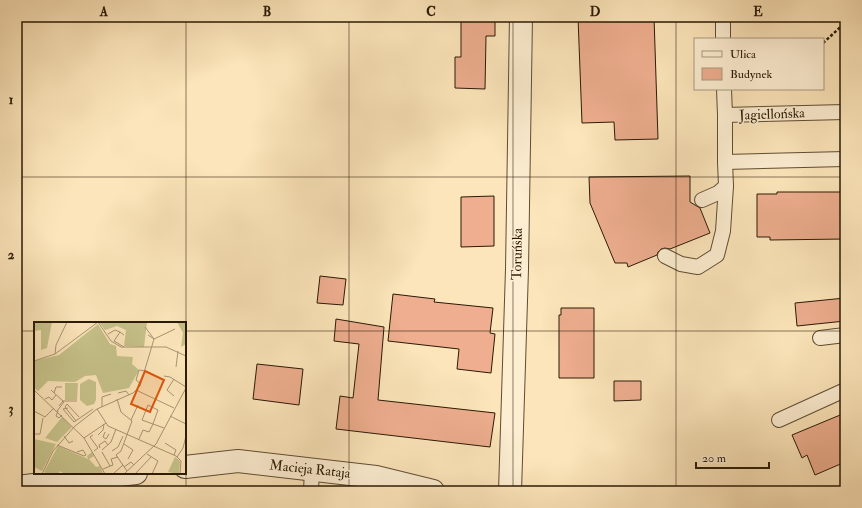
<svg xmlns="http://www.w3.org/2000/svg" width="862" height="508" viewBox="0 0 862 508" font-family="'IM FELL Double Pica',serif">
	<rect width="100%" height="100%" fill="#fce5ba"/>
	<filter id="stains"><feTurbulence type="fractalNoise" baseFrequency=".005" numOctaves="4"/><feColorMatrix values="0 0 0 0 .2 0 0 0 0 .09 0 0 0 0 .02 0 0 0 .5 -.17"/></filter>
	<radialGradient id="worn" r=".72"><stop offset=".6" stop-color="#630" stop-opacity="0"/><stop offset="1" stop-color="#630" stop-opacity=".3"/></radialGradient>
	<g fill="#eeae8f" stroke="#2a1a05">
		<path d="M 461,17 L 495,17 L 495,36 L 486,36 L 485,89 L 455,88 L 455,57 L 461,57 Z"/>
		<path d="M 578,17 L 654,17 L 658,139 L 615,140 L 614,122 L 582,123 Z"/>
		<path d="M 690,176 L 690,202 L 700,208 L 710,233 L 670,249 L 665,248 L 661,249 L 658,252 L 657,255 L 628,267 L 627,263 L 615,263 L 590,203 L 589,177 Z"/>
		<path d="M 777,192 L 845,192 L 845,239 L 770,240 L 770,237 L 757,237 L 757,194 L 777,194 Z"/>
		<path d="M 494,196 L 494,246 L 461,247 L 461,197 Z"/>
		<path d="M 320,276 L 346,279 L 343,305 L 317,303 Z"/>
		<path d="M 393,294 L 435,299 L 434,302 L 493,308 L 490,333 L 495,334 L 491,373 L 457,369 L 459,349 L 388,341 Z"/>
		<path d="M 845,298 L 845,321 L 797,326 L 795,303 Z"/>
		<path d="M 561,308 L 594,308 L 594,378 L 559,378 L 559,315 L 561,315 Z"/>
		<path d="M 336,319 L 384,327 L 378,400 L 495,413 L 490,447 L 336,429 L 340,396 L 353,398 L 359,344 L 334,341 Z"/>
		<path d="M 257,364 L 303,369 L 299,405 L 253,399 Z"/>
		<path d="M 614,381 L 641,381 L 641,400 L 614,401 Z"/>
		<path d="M 845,413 L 845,462 L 815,475 L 807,455 L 802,458 L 792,435 Z"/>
	</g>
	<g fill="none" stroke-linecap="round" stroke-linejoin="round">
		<defs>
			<g id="service">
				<path d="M 723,17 L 723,39"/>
				<path d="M 724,89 L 725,115 L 845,112"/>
				<path d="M 725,115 L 725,162 L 845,159"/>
				<path d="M 702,200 L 718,193 L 726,186"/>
				<path d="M 665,256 L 681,264 L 698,267 L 717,255 L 723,231 L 726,186 L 725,162"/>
				<path d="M 820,338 L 845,335"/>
				<path d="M 779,420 L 845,390"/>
				<path d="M 311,491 L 312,469"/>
			</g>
			<g id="minor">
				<path d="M 185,467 L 238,461 L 376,477 L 433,491"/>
				<path d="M 17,487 L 136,473"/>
				<path d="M 510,491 L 517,269 L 521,17"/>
			</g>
		</defs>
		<use href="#service" stroke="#5e4d32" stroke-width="16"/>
		<use href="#minor" stroke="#5e4d32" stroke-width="24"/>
		<path stroke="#2a1a05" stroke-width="2.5" stroke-dasharray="3 2" stroke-linecap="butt" d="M 823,43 L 845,23"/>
		<use href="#service" stroke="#fdeed2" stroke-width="14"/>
		<use href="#minor" stroke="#fdeed2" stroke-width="22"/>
	</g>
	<path fill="none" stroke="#2a1a05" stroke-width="1" stroke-opacity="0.55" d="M 186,17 L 186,491M 349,17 L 349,491M 513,17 L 513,491M 676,17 L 676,491M 17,177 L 845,177M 17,331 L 35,331M 185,331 L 845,331"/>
	<g text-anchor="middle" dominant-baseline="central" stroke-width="3" stroke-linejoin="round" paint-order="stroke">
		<g font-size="14" fill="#2a1a05" stroke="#fdeed2">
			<text transform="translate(772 114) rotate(-2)">Jagiellońska</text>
			<text transform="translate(517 254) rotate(-89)">Toruńska</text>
			<text transform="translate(310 469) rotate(6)">Macieja Rataja</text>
		</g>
	</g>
	<g transform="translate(34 322)">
		<rect width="152" height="152" fill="#fce5ba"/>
		<path d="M 0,0 L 18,0 L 13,26 L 7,28 L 7,8 L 0,9 ZM 65,0 L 113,0 L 110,25 L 90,24 L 92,8 L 83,4 L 71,8 ZM 143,0 L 152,0 L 152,22 L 147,25 L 149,11 ZM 64,2 L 76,22 L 82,24 L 83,34 L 99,35 L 98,42 L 105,48 L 95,66 L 69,71 L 62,53 L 51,54 L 41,60 L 14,59 L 4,69 L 0,66 L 0,39 L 25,33 ZM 55,57 L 62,60 L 62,78 L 60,82 L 53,84 L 46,78 L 46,62 ZM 31,61 L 44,61 L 43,78 L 31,78 ZM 28,95 L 38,105 L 23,120 L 11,116 ZM 0,117 L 22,122 L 8,149 L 0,145 ZM 24,124 L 54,137 L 53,134 L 58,130 L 60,134 L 55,137 L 62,145 L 66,144 L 69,152 L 31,152 L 26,149 L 24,152 L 13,152 L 10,150 ZM 141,135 L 146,139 L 145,152 L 134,150 Z" fill="#c7c28a"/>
		<path fill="none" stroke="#a89472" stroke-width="1" d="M 64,0 L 77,19 L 87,25 L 132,25 L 152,34M 74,12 L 81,8 L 86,10M 114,13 L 120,17 L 141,7M 90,25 L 80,19 L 86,10 L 90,13M 21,32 L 22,23 L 33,0M 0,39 L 21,32 L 64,0M 142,45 L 144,29M 130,54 L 136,55 L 152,65M 107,62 L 102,58 L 105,48 L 112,49M 0,68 L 50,116 L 71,152M 17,68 L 30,80 L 23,89M 102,68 L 140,86M 20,71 L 22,65 L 28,65M 84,71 L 92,69 L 95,73M 140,74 L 133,68 L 140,57M 11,77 L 15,75 L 18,78 L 22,73M 83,77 L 87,90 L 98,99 L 87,129 L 82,133 L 93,149M 114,83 L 124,88 L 119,102 L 108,98 ZM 25,84 L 29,79 L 43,79M 68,85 L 68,75 L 77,72M 34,86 L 29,87 L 40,100 L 59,87M 63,87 L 74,104 L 142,134 L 147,139 L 146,152M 0,89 L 11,95 L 20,86M 24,89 L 22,94 L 25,96 L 28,93M 136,94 L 152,102M 97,98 L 104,83M 42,99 L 31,85 L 33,82 L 45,95M 71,110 L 69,115 L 72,117 L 75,112M 0,112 L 6,112 L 9,96M 59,113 L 56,115 L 64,126 L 60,129M 64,113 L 69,108 L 70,102M 30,114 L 35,121 L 39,119M 50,116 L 72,101M 105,117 L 109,108 L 115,110 L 119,102 L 130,106M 131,121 L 142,128 L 140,133M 90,122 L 99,128 L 94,137M 23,123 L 50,134 L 52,133 L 49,128 L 43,130M 66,126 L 65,123 L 71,119 L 74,123M 68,128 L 77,120 L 82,107M 78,129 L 84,125 L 89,114M 68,130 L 76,144M 113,132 L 124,139 L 118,152M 143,135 L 149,126 L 152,114M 90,145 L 97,140 L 100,143M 69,147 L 79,143 L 77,137 L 84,135M 8,152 L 19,129 L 41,104 L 63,87 L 99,71 L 106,64 L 120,17 L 111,5M 79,152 L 89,143M 90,152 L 122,122 L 152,66M 101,152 L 117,135"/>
		<path fill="#de560c" fill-opacity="0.15" stroke="#de560c" stroke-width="2" d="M 111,49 L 130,58 L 116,90 L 97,82 Z"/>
		<rect width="152" height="152" fill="none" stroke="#2a1a05" stroke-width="2"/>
	</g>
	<rect width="862" height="508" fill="none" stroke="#fce5ba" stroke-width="44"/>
	<rect x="694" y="38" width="130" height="52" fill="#fdeed2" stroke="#a99980"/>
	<rect x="702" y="51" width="20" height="6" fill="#fdeed2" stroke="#a99980"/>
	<text x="730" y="58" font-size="12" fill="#2a1a05">Ulica</text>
	<rect x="702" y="68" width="20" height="12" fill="#eeae8f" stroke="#a99980"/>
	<text x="730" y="78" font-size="12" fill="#2a1a05">Budynek</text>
	<path d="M696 462v6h73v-6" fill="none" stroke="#2a1a05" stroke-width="2"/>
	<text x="702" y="462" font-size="12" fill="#2a1a05" stroke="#fdeed2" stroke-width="3" paint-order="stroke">20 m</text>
	<rect x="22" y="22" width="818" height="464" fill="none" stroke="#2a1a05" stroke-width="1.5"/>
	<g font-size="13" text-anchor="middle" font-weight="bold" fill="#2a1a05">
		<text x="104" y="16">A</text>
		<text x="267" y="16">B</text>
		<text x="431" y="16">C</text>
		<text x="595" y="16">D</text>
		<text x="758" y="16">E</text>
		<text x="11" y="104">1</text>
		<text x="11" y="259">2</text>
		<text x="11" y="413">3</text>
	</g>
	<rect width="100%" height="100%" filter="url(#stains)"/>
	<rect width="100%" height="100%" fill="url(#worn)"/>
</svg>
